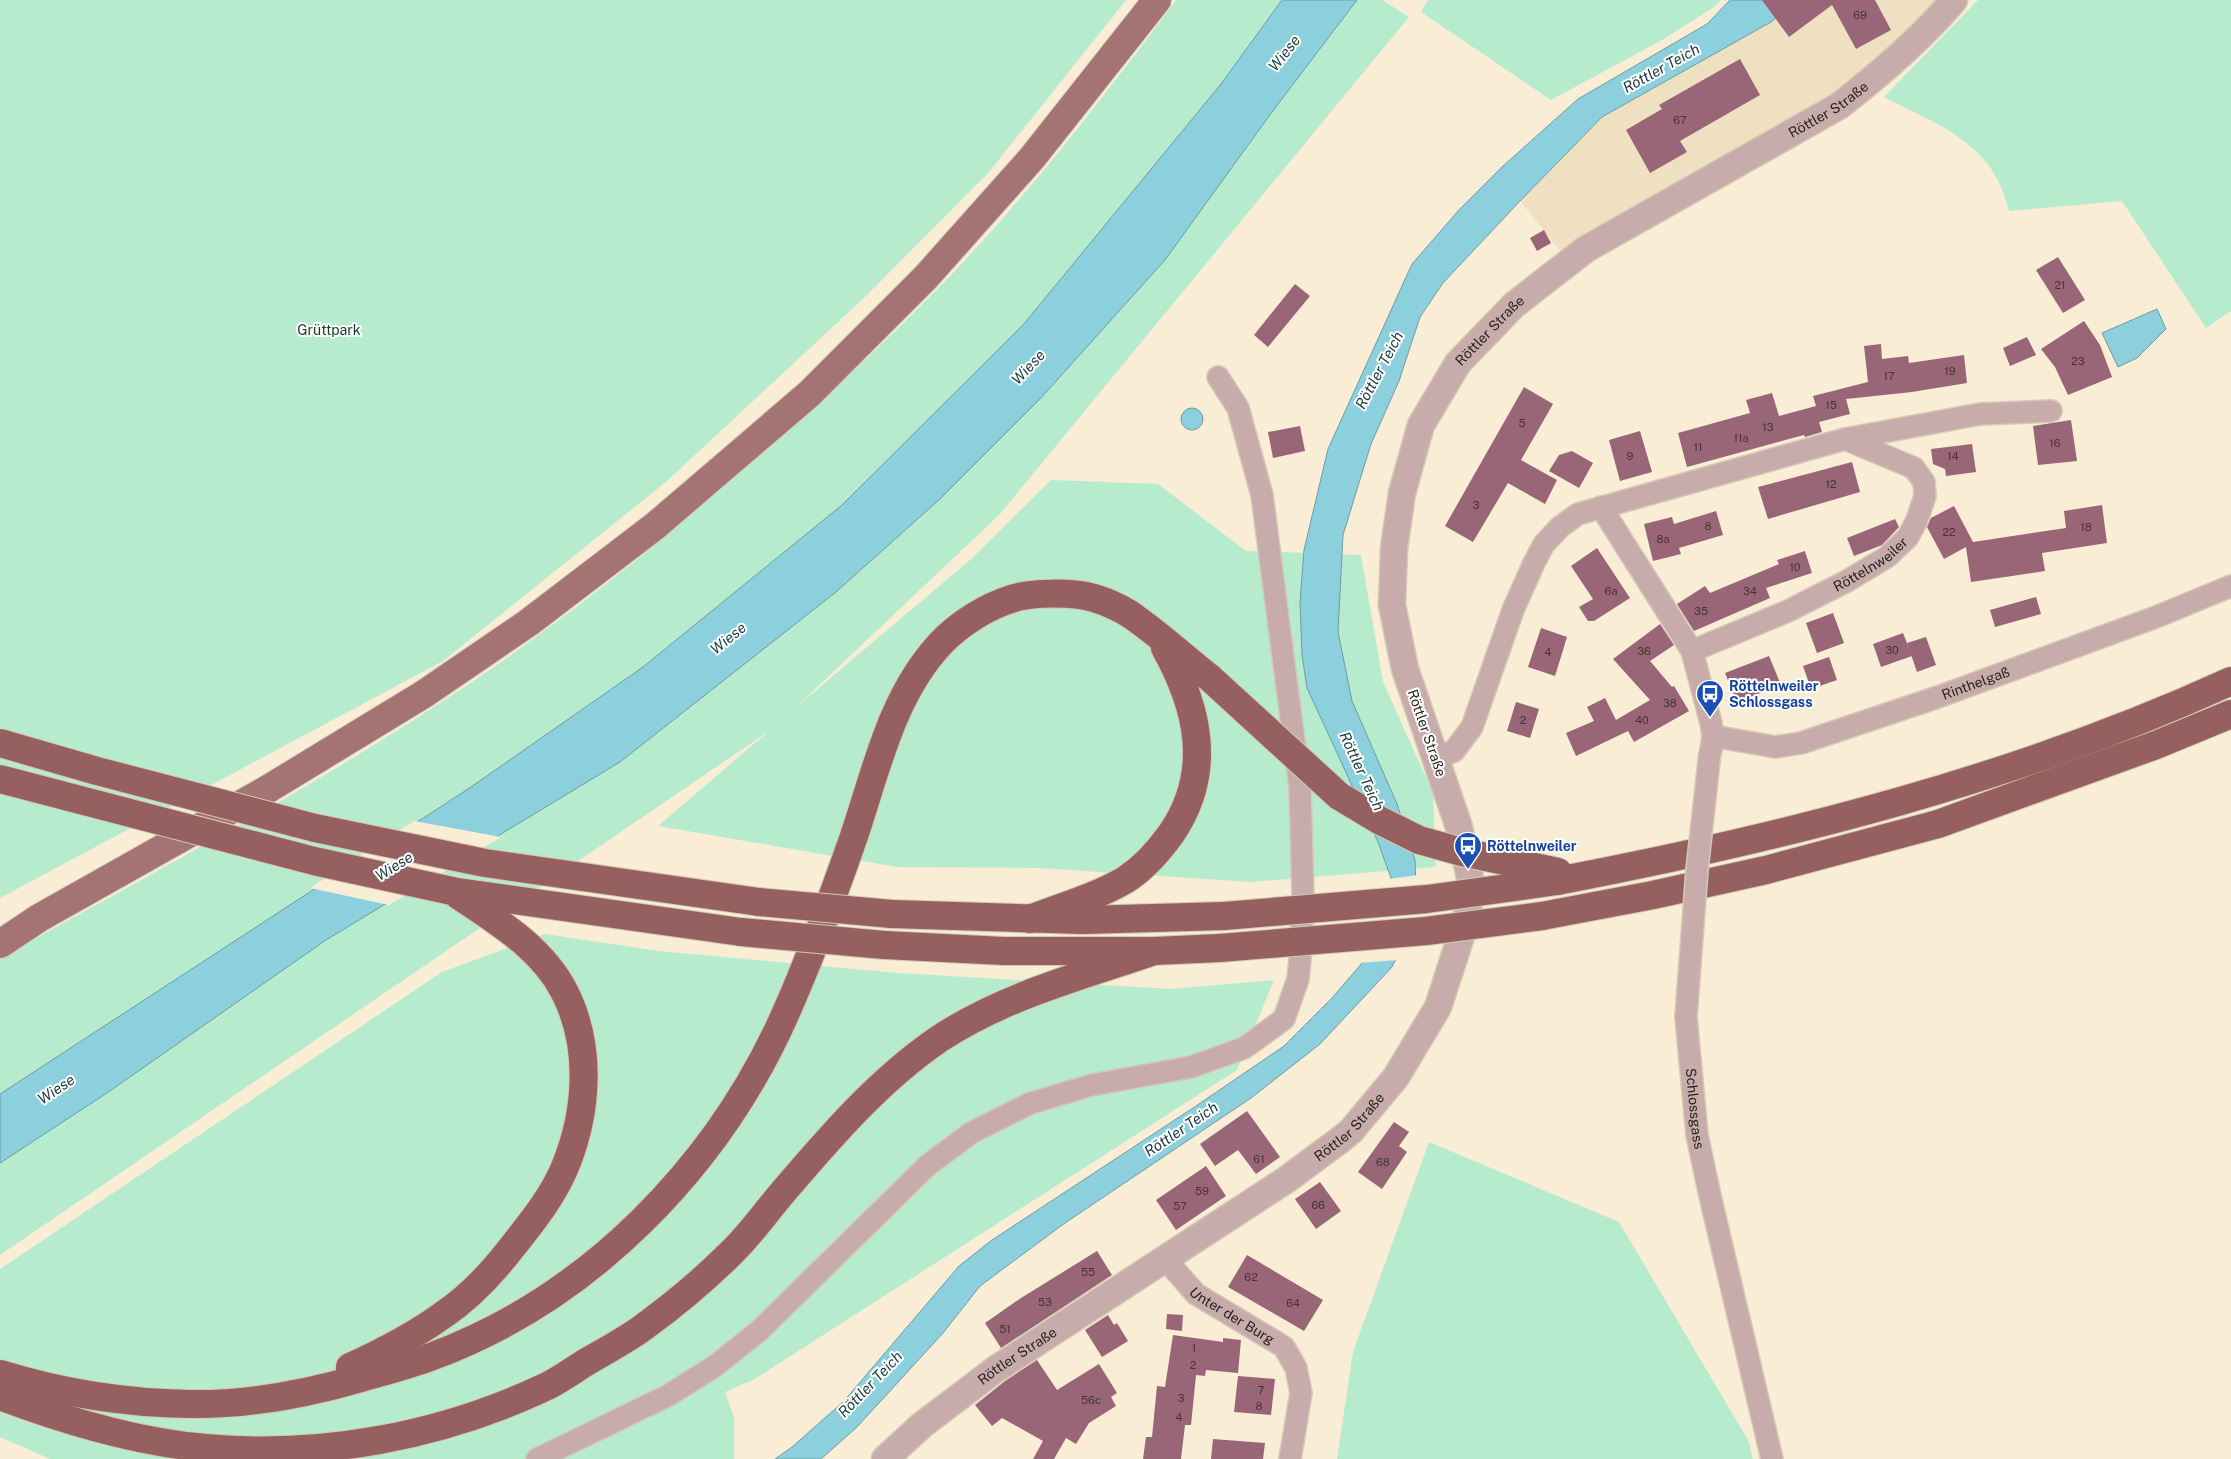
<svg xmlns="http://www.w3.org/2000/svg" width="2231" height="1459" viewBox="0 0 2231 1459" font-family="'Public Sans',sans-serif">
	<rect width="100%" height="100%" fill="#f9edd6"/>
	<path fill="#efe0c2" d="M 1798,0 L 1954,0 L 1865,86 L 1569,262 L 1520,201 L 1602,117 L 1771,22 Z"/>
	<g fill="#b6ebce">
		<path d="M 0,0 L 1126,0 L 989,172 L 867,295 L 667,481 L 443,661 L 0,898 Z"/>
		<path d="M 1176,0 L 1382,0 L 1409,17 L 1000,514 L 794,709 L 970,560 L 1051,480 L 1158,484 L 1246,551 L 1361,555 L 1383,682 L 1433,793 L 1436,867 L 1251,882 L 1039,868 L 897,867 L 658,826 L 769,731 L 0,1255 L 0,958 C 159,870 320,784 472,682 C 570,616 661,542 750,464 C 820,403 888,340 952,274 C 1033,189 1106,94 1176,0 Z"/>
		<path d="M 1428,0 L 1721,0 L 1714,7 L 1662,40 L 1551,100 L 1421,12 Z"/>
		<path d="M 1978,0 L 2231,0 L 2231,311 L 2206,328 L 2122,201 L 2009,211 C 1993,142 1941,127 1884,97 Z"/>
		<path d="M 545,934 L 659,951 L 898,973 L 1171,989 L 1274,980 L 1237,1070 L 753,1380 L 725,1392 L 734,1417 L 734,1459 L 50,1459 L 0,1437 L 0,1269 L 442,972 Z"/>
		<path d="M 1429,1142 L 1619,1222 L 1748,1440 L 1753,1459 L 1337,1459 L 1353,1352 Z"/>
	</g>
	<g fill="#8dd0dd" stroke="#6f9ca3">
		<path d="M 1282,0 L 1357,0 L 1272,112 L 1165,260 L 1040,399 L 940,499 L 836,592 L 620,762 L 326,940 L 107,1093 L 0,1163 L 0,1094 L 471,787 L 643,667 L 842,505 L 1023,325 L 1221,84 Z"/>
		<path d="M 1730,0 L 1762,0 L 1764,3 L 1798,0 L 1771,22 L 1602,117 L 1520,201 L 1443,283 L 1420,317 L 1399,381 L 1371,444 L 1343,535 L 1338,632 L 1352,701 L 1397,804 L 1415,860 L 1417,917 L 1392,967 L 1320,1044 L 1251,1098 L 1065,1223 L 980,1286 L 943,1333 L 890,1391 L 856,1428 L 821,1459 L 775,1459 L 792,1447 L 844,1401 L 959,1266 L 992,1240 L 1196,1106 L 1284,1046 L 1332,998 L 1369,955 L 1383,927 L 1391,878 L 1378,842 L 1307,688 L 1302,655 L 1300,602 L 1304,550 L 1328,449 L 1412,264 L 1458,211 L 1502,167 L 1578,99 L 1707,24 Z"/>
		<path d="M 2157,309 L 2166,329 L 2137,358 L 2118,367 L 2102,333 Z"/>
		<circle cx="1192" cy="419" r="11"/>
	</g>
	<g fill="#f9edd6">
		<path d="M 414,821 L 501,837 L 389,905 L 310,888 Z"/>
		<path d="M 1418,875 L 1419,918 L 1398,960 L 1358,963 L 1367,953 L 1380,926 L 1389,879 Z"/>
	</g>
	<g fill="#996678">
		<path d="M 1762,0 L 1875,0 L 1891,30 L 1856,49 L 1832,5 L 1789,37 Z"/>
		<path d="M 1740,59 L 1760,95 L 1680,141 L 1687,152 L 1650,173 L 1626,130 L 1662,109 L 1659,105 Z"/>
		<path d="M 1544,230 L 1551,243 L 1537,251 L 1530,238 Z"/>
		<path d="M 2058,257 L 2085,300 L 2063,313 L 2036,270 Z"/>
		<path d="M 1295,284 L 1310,296 L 1268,347 L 1254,335 Z"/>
		<path d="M 2084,321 L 2100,345 L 2112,377 L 2068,395 L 2055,367 L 2041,349 Z"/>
		<path d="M 2027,337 L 2036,355 L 2010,366 L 2003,348 Z"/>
		<path d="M 1881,344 L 1882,359 L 1908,356 L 1909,363 L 1964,355 L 1967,383 L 1912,392 L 1846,399 L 1850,414 L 1819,422 L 1822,432 L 1805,437 L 1804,435 L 1687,467 L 1678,433 L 1750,413 L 1746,400 L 1772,393 L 1779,416 L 1816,406 L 1813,396 L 1868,382 L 1864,346 Z"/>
		<path d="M 1524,387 L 1553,404 L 1521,460 L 1557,480 L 1545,504 L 1508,483 L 1473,542 L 1445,526 Z"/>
		<path d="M 2071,420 L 2077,461 L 2038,465 L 2033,426 Z"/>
		<path d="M 1300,426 L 1305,451 L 1273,458 L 1268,432 Z"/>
		<path d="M 1640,431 L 1652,472 L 1620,481 L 1609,440 Z"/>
		<path d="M 1972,444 L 1976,472 L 1946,476 L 1945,469 L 1933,464 L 1931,449 Z"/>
		<path d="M 1572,451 L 1593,463 L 1579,488 L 1549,471 L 1559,455 Z"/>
		<path d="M 1852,462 L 1860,492 L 1768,519 L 1758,487 Z"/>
		<path d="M 2102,505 L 2107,543 L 2042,553 L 2045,571 L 1971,582 L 1966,547 L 1944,559 L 1927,527 L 1931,518 L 1954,506 L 1973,542 L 2066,528 L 2064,511 Z"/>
		<path d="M 1716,511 L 1723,535 L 1679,548 L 1681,554 L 1653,561 L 1644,524 L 1672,517 L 1674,524 Z"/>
		<path d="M 1895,519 L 1899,527 L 1882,545 L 1854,556 L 1847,538 Z"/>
		<path d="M 1597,548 L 1630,598 L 1594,621 L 1588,621 L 1579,607 L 1593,599 L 1571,566 Z"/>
		<path d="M 1805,551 L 1812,573 L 1766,588 L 1770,598 L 1694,631 L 1677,604 L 1705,586 L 1710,593 L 1779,564 L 1777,560 Z"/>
		<path d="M 2036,597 L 2041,614 L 1995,627 L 1990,610 Z"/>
		<path d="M 1833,613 L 1844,643 L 1817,653 L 1806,623 Z"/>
		<path d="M 1660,624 L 1674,645 L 1650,661 L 1672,687 L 1674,686 L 1689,711 L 1634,742 L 1628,731 L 1576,756 L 1566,733 L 1594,721 L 1587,707 L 1605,698 L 1616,720 L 1650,700 L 1613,659 Z"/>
		<path d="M 1541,628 L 1567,637 L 1555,676 L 1528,667 Z"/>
		<path d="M 1903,633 L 1912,656 L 1881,667 L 1873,644 Z"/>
		<path d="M 1926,637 L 1936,665 L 1917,672 L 1907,643 Z"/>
		<path d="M 1769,656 L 1781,685 L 1737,702 L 1725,673 Z"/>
		<path d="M 1829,657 L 1837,680 L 1811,689 L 1803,666 Z"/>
		<path d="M 1516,702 L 1539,709 L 1530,738 L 1507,731 Z"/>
		<path d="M 1247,1111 L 1280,1157 L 1256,1174 L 1238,1150 L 1215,1166 L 1200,1144 Z"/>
		<path d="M 1394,1122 L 1409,1132 L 1399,1146 L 1407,1152 L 1382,1189 L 1358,1172 Z"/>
		<path d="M 1206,1166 L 1226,1196 L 1176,1230 L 1156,1200 Z"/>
		<path d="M 1320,1182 L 1341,1211 L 1316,1229 L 1295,1199 Z"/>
		<path d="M 1097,1251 L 1112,1275 L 1001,1348 L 985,1323 L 1021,1298 Z"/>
		<path d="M 1247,1255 L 1323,1300 L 1304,1331 L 1228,1287 Z"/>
		<path d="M 1167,1314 L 1183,1315 L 1182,1331 L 1166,1329 Z"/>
		<path d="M 1108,1315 L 1114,1325 L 1117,1323 L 1128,1341 L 1102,1357 L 1085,1330 Z"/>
		<path d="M 1173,1335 L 1223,1342 L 1223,1338 L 1241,1340 L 1238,1373 L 1206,1370 L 1205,1376 L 1196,1375 L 1191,1425 L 1185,1425 L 1181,1459 L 1143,1459 L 1146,1437 L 1152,1437 L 1157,1386 L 1165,1387 Z"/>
		<path d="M 1037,1360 L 1057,1390 L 1099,1364 L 1117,1393 L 1111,1397 L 1116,1406 L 1089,1423 L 1076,1444 L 1066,1438 L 1054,1459 L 1033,1459 L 1043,1441 L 1002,1418 L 992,1426 L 975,1405 L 1005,1381 Z"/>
		<path d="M 1238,1376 L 1275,1379 L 1271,1415 L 1234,1412 Z"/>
		<path d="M 1213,1439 L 1265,1443 L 1263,1459 L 1211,1459 Z"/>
	</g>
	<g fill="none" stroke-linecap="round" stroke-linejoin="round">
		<defs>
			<g id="minor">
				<path d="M 1601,507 L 1692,651 L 1711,723 L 1713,736 L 1711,750"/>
				<path id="s1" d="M 1692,651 L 1788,611 L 1847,581 L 1887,557 L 1908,537 L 1917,520 L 1925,496 L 1924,482 L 1914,468 L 1845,439"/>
				<path id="s2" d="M 1713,736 L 1775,747 L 1801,743 L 1938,697 L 2156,617 L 2231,586"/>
				<path d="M 1436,758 L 1454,751 L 1472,727 L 1513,610 L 1534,563 L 1544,544 L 1560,527 L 1578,514 L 1845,439 L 1980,414 L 2051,411"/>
				<path id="s3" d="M 1686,1017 L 1697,1135 L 1710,1196 L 1772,1459"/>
				<path id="s4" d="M 1168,1258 L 1174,1269 L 1196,1294 L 1284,1347 L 1296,1368 L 1301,1393 L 1290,1459"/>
				<path d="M 537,1459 L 669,1395 L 715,1366 L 759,1331 L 928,1165 L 971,1133 L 1031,1103 L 1092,1085 L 1191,1067 L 1244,1048 L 1284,1019 L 1298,979 L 1300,959 L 1303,897 L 1300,787 L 1262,495 L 1238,408 L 1218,377"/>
			</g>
			<g id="tertiary">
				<path id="s5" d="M 885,1459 L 922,1425 L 996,1369 L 1286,1180 L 1340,1140 L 1351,1131 L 1396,1077 L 1438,1007 L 1465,924 L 1472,887 L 1459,827 L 1405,669 L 1392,605 L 1394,548 L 1402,493 L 1421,425 L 1458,363 L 1514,305 L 1586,249 L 1839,106 C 1880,74 1920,40 1954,0"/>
			</g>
			<path id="primary" d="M 0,944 L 39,918 L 268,789 L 424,694 L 528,623 L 655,526 L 809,394 L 926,277 L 1032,158 L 1157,0"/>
			<g id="motorway">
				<path d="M 315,828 L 485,863 L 759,902"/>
				<path d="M 1557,881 C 1787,837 2017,779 2231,681"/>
				<path d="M 458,892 L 741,932"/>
				<path d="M 892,914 L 1083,920 L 1224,916"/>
				<path d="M 1542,916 L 1653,895 L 1766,870 L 1938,824 L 2156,745 L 2231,714"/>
				<path d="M 1030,919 C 1061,907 1096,897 1125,880 C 1144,868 1158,852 1171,834 C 1213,773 1199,709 1165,648"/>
				<path d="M 884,945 L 1004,951 L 1154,951 L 1220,948"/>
				<path d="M 350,1367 C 383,1352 414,1336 443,1315 C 470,1297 493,1272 513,1246 C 532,1222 553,1196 565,1167 C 588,1111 592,1045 564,991 C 540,945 493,919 452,891"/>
				<path d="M 0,1374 C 62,1393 124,1403 189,1404 C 246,1405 306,1394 361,1378 C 385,1371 410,1365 433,1356 C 589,1298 716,1168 784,1017 C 810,959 832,899 853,839 C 876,772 891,696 941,643 C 959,624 986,607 1011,599 C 1031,592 1074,592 1094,598 C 1108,602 1127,611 1138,620 C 1163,638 1186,659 1210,678"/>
				<path d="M 0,1396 C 66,1421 135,1442 206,1448 C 321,1458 438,1437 543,1388 C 559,1381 573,1370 588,1361 C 607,1350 628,1339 645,1326 C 675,1304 705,1279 731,1253 C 750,1235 766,1212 783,1192 C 830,1137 879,1080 939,1039 C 1004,996 1081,976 1154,951"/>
			</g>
		</defs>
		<use href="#minor" stroke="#d3c9b5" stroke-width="24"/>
		<use href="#tertiary" stroke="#d3c9b5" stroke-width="29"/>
		<use href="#primary" stroke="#d3c9b5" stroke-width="30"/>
		<use href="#motorway" stroke="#d3c9b5" stroke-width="30"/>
		<use href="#minor" stroke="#c7acab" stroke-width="21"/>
		<use href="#tertiary" stroke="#c7acab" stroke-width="26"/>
		<use href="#primary" stroke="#a37473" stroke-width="28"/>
		<use href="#motorway" stroke="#95605f" stroke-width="28"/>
		<defs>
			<path id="minor-bridge" d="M 1686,1017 L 1697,870 L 1710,752"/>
			<g id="motorway-bridge">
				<path d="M 1210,678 L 1339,796 L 1379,820 L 1419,840 L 1462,852 L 1558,872"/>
				<path d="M 0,743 L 97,771 L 315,828"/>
				<path d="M 0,779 L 314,861 L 452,891"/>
				<path d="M 759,902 L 892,914"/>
				<path d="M 1224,916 L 1427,899 L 1557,881"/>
				<path d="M 741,932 L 884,945"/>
				<path d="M 1220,948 L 1426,931 L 1542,916"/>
			</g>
		</defs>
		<use href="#minor-bridge" stroke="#d3c9b5" stroke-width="24" stroke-linecap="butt"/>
		<use href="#motorway-bridge" stroke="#d3c9b5" stroke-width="30" stroke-linecap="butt"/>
		<use href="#minor-bridge" stroke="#c7acab" stroke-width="21"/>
		<use href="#motorway-bridge" stroke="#95605f" stroke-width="28"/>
	</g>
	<defs>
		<symbol id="bus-pin" viewBox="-11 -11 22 30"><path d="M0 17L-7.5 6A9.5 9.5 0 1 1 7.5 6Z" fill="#1a4fb4" stroke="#fff"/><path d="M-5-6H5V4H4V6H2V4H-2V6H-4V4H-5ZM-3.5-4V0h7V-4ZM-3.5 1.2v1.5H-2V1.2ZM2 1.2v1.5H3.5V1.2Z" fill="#fff"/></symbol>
	</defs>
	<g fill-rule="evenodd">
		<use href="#bus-pin" x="1694" y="678" width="32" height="43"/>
		<use href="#bus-pin" x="1452" y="830" width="32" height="43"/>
	</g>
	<g text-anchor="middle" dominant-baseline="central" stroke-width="4" stroke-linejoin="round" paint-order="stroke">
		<g font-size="11" fill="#443433">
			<text x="1860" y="15">69</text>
			<text x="1680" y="120">67</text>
			<text x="2060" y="285">21</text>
			<text x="2078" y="361">23</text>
			<text x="1950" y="371">19</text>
			<text x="1889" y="376">17</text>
			<text x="1831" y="405">15</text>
			<text x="1522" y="423">5</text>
			<text x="1768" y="427">13</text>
			<text x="1741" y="438">11a</text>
			<text x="2055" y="443">16</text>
			<text x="1698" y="447">11</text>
			<text x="1630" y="456">9</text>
			<text x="1953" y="456">14</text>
			<text x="1831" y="484">12</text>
			<text x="1476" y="505">3</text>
			<text x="1708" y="526">8</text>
			<text x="2086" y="527">18</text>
			<text x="1949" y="532">22</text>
			<text x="1663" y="539">8a</text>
			<text x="1795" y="567">10</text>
			<text x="1611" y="591">6a</text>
			<text x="1750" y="591">34</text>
			<text x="1701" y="611">35</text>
			<text x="1892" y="650">30</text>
			<text x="1644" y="651">36</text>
			<text x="1548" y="652">4</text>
			<text x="1670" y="703">38</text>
			<text x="1523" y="720">2</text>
			<text x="1642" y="720">40</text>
			<text x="1259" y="1159">61</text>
			<text x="1383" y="1162">68</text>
			<text x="1202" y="1191">59</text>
			<text x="1318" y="1205">66</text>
			<text x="1180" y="1206">57</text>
			<text x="1088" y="1272">55</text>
			<text x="1251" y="1277">62</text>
			<text x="1045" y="1302">53</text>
			<text x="1293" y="1303">64</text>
			<text x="1005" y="1329">51</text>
			<text x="1194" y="1348">1</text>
			<text x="1193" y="1365">2</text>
			<text x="1261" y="1390">7</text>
			<text x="1181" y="1398">3</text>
			<text x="1091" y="1400">56c</text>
			<text x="1259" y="1406">8</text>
			<text x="1179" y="1417">4</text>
		</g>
		<g font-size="14" fill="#28241c" stroke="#fff">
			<text stroke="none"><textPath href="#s5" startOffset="1848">Röttler Straße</textPath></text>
			<text stroke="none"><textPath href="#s5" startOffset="1442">Röttler Straße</textPath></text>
			<text stroke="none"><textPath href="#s1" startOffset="199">Röttelnweiler</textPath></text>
			<text stroke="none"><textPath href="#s2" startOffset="274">Rinthelgaß</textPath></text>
			<text transform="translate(1427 733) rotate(71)">Röttler Straße</text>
			<text stroke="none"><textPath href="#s3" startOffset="92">Schlossgass</textPath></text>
			<text stroke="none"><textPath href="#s5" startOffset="572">Röttler Straße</textPath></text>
			<text stroke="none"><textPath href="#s4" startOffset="88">Unter der Burg</textPath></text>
			<text stroke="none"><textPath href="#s5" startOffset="168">Röttler Straße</textPath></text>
		</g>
		<g font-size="14" fill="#0f3b27" stroke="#fff">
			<text x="329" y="330">Grüttpark</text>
		</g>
		<g font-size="14" font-weight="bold" fill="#164399" stroke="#fff" text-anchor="start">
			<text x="1729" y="686">Röttelnweiler<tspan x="1729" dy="16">Schlossgass</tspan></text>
			<text x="1487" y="846">Röttelnweiler</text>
		</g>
		<g font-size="15" font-style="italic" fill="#18393f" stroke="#fff">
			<text transform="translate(1284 53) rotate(-52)">Wiese</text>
			<text transform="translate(1661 68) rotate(-29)">Röttler Teich</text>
			<text transform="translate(1028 367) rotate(-47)">Wiese</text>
			<text transform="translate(1379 370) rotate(-62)">Röttler Teich</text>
			<text transform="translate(728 638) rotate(-39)">Wiese</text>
			<text transform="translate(1362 771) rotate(65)">Röttler Teich</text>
			<text transform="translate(394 866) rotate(-32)">Wiese</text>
			<text transform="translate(56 1089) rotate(-34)">Wiese</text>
			<text transform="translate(1181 1129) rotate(-34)">Röttler Teich</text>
			<text transform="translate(870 1384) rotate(-46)">Röttler Teich</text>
		</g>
	</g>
</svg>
